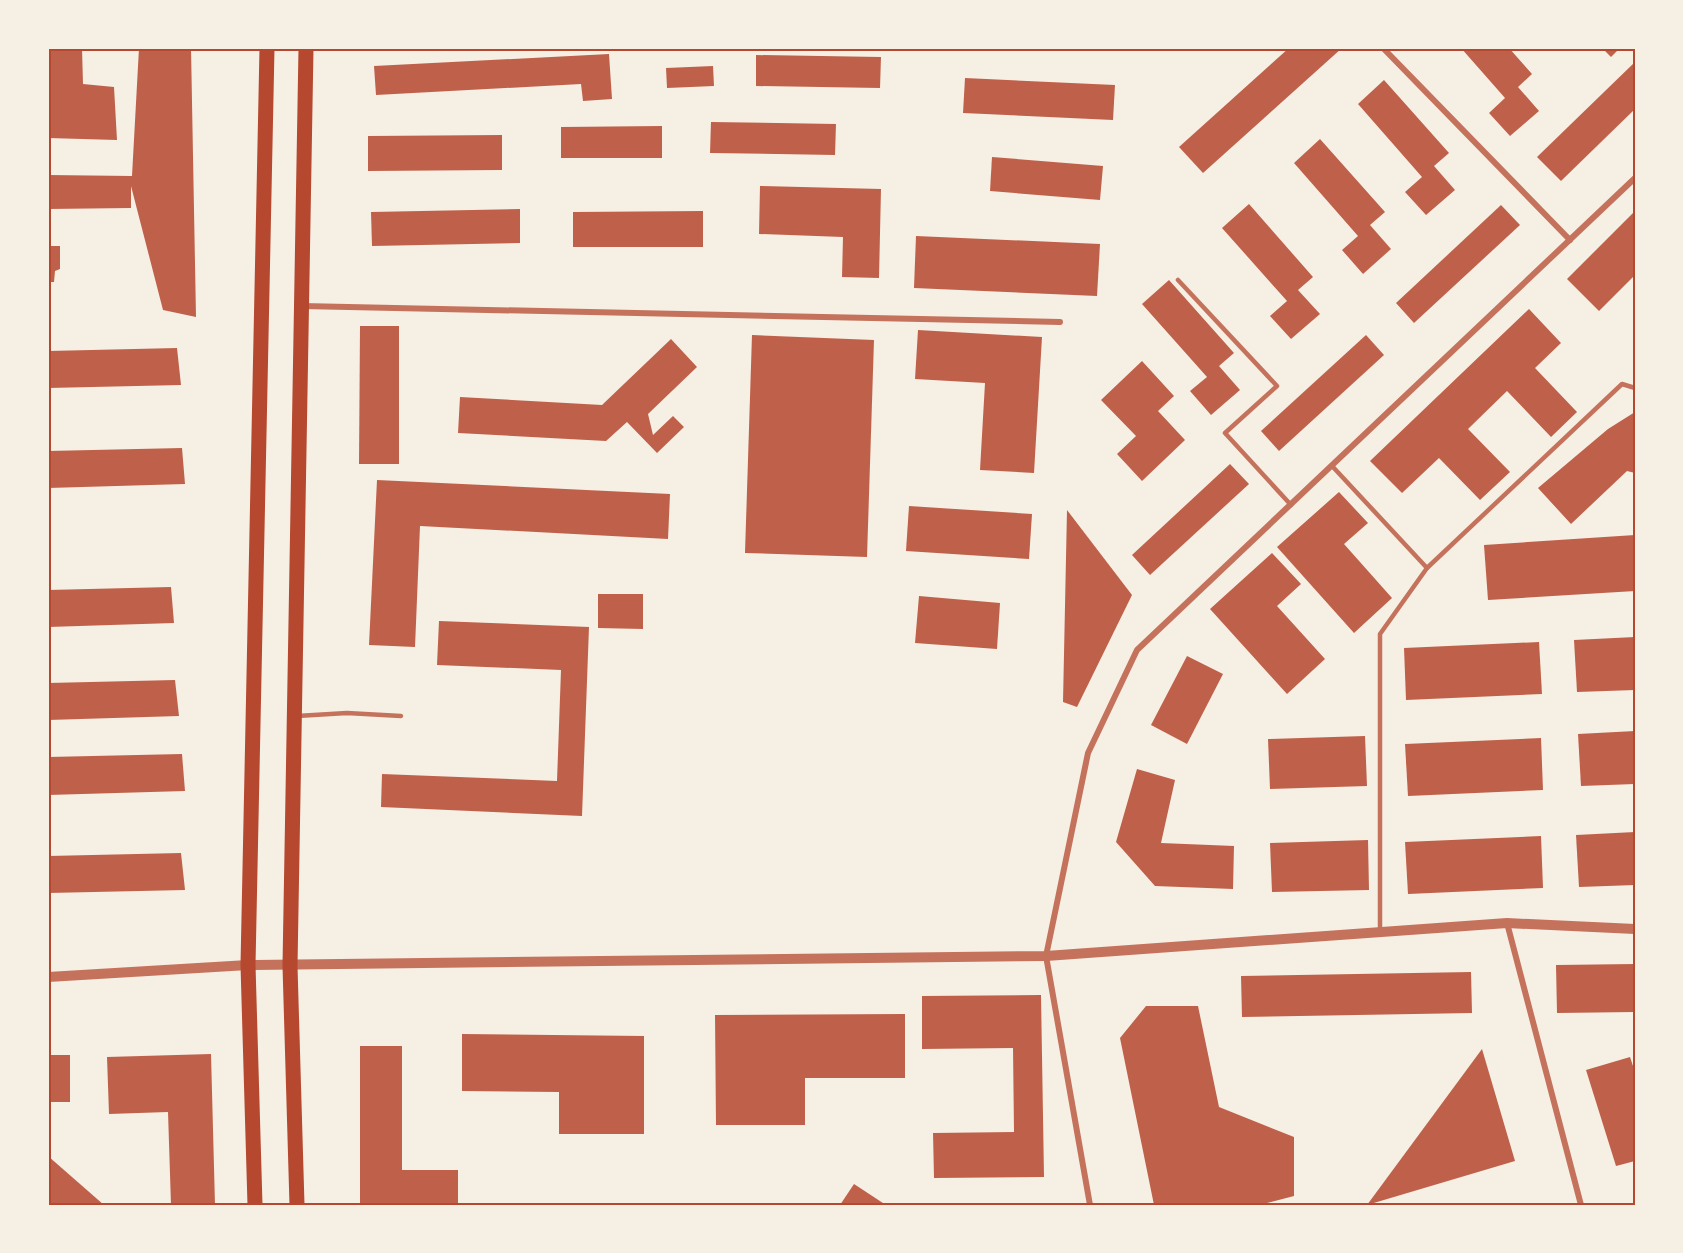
<svg xmlns="http://www.w3.org/2000/svg" width="1683" height="1253" viewBox="0 0 1683 1253" font-family="'Public Sans',sans-serif">
	<rect width="100%" height="100%" fill="#f6efe4"/>
	<g fill="#bf614a">
		<path d="M 48,48 L 82,48 L 83,84 L 114,87 L 117,140 L 48,138 Z"/>
		<path d="M 139,48 L 191,48 L 196,317 L 163,310 L 131,186 L 131,208 L 48,209 L 48,175 L 132,176 Z"/>
		<path d="M 1289,48 L 1342,48 L 1203,173 L 1179,147 Z"/>
		<path d="M 1461,48 L 1509,48 L 1532,74 L 1518,87 L 1539,111 L 1510,136 L 1489,113 L 1505,98 Z"/>
		<path d="M 1602,48 L 1620,48 L 1611,57 Z"/>
		<path d="M 609,54 L 612,99 L 583,101 L 581,84 L 376,95 L 374,66 Z"/>
		<path d="M 756,55 L 881,57 L 880,88 L 756,86 Z"/>
		<path d="M 1635,62 L 1635,109 L 1561,181 L 1537,157 Z"/>
		<path d="M 713,66 L 714,86 L 667,88 L 666,68 Z"/>
		<path d="M 965,78 L 1115,85 L 1113,120 L 963,113 Z"/>
		<path d="M 1384,80 L 1449,153 L 1434,166 L 1455,190 L 1426,215 L 1405,192 L 1422,177 L 1358,104 Z"/>
		<path d="M 711,122 L 836,124 L 835,155 L 710,153 Z"/>
		<path d="M 662,126 L 662,158 L 561,158 L 561,127 Z"/>
		<path d="M 502,135 L 502,170 L 368,171 L 368,136 Z"/>
		<path d="M 1320,139 L 1385,212 L 1370,225 L 1391,249 L 1363,274 L 1342,250 L 1358,236 L 1294,163 Z"/>
		<path d="M 992,157 L 1103,166 L 1100,200 L 990,191 Z"/>
		<path d="M 760,186 L 881,189 L 879,278 L 842,277 L 843,237 L 759,234 Z"/>
		<path d="M 1249,204 L 1313,277 L 1298,290 L 1320,314 L 1291,339 L 1270,316 L 1287,301 L 1222,228 Z"/>
		<path d="M 1501,205 L 1520,225 L 1414,323 L 1396,303 Z"/>
		<path d="M 520,209 L 520,243 L 372,246 L 371,212 Z"/>
		<path d="M 703,211 L 703,247 L 573,247 L 573,212 Z"/>
		<path d="M 1635,211 L 1635,275 L 1599,311 L 1567,279 Z"/>
		<path d="M 916,236 L 1100,244 L 1097,296 L 914,288 Z"/>
		<path d="M 48,246 L 60,246 L 60,269 L 55,271 L 54,282 L 48,282 Z"/>
		<path d="M 1169,280 L 1234,353 L 1219,366 L 1240,390 L 1211,415 L 1190,391 L 1207,377 L 1142,304 Z"/>
		<path d="M 1529,309 L 1561,343 L 1535,368 L 1577,412 L 1551,437 L 1507,391 L 1468,429 L 1510,472 L 1480,500 L 1439,458 L 1402,493 L 1370,461 Z"/>
		<path d="M 360,326 L 399,326 L 399,464 L 359,464 Z"/>
		<path d="M 918,330 L 1042,337 L 1034,473 L 980,470 L 985,383 L 915,379 Z"/>
		<path d="M 752,335 L 874,340 L 867,557 L 745,553 Z"/>
		<path d="M 1366,335 L 1384,355 L 1279,451 L 1261,431 Z"/>
		<path d="M 671,339 L 697,367 L 648,414 L 653,435 L 673,416 L 684,427 L 657,453 L 627,422 L 606,441 L 458,433 L 460,397 L 602,405 Z"/>
		<path d="M 177,348 L 181,385 L 48,388 L 48,351 Z"/>
		<path d="M 1142,361 L 1174,396 L 1158,411 L 1185,440 L 1142,481 L 1117,454 L 1136,436 L 1101,400 Z"/>
		<path d="M 1635,412 L 1635,473 L 1627,471 L 1571,524 L 1538,488 L 1608,429 Z"/>
		<path d="M 182,448 L 185,484 L 48,488 L 48,451 Z"/>
		<path d="M 1230,464 L 1249,484 L 1150,575 L 1132,555 Z"/>
		<path d="M 377,480 L 670,494 L 668,539 L 420,526 L 415,647 L 369,645 Z"/>
		<path d="M 1339,492 L 1368,523 L 1344,544 L 1392,598 L 1354,633 L 1277,547 Z"/>
		<path d="M 909,506 L 1032,514 L 1029,559 L 906,551 Z"/>
		<path d="M 1067,510 L 1132,595 L 1077,707 L 1063,702 Z"/>
		<path d="M 1635,535 L 1635,591 L 1488,600 L 1484,545 Z"/>
		<path d="M 1272,553 L 1301,584 L 1277,606 L 1325,659 L 1287,694 L 1210,609 Z"/>
		<path d="M 171,587 L 174,623 L 48,627 L 48,590 Z"/>
		<path d="M 598,594 L 643,594 L 643,629 L 598,628 Z"/>
		<path d="M 919,596 L 1000,603 L 997,649 L 915,643 Z"/>
		<path d="M 439,621 L 589,627 L 582,816 L 381,807 L 382,774 L 557,781 L 561,670 L 437,665 Z"/>
		<path d="M 1635,637 L 1635,690 L 1577,692 L 1574,640 Z"/>
		<path d="M 1539,642 L 1542,694 L 1406,700 L 1404,648 Z"/>
		<path d="M 1187,656 L 1223,674 L 1187,744 L 1151,725 Z"/>
		<path d="M 175,680 L 179,716 L 48,720 L 48,683 Z"/>
		<path d="M 1635,731 L 1635,784 L 1581,786 L 1578,734 Z"/>
		<path d="M 1365,736 L 1367,786 L 1270,789 L 1268,739 Z"/>
		<path d="M 1541,738 L 1543,790 L 1408,796 L 1405,744 Z"/>
		<path d="M 182,754 L 185,791 L 48,795 L 48,757 Z"/>
		<path d="M 1137,769 L 1175,780 L 1161,843 L 1234,846 L 1233,889 L 1155,886 L 1116,842 Z"/>
		<path d="M 1635,832 L 1635,885 L 1579,887 L 1576,835 Z"/>
		<path d="M 1541,836 L 1543,888 L 1408,894 L 1405,842 Z"/>
		<path d="M 1368,840 L 1369,890 L 1272,892 L 1270,843 Z"/>
		<path d="M 181,853 L 185,890 L 48,893 L 48,856 Z"/>
		<path d="M 1635,964 L 1635,1012 L 1557,1013 L 1556,965 Z"/>
		<path d="M 1471,972 L 1472,1013 L 1242,1017 L 1241,976 Z"/>
		<path d="M 1041,995 L 1044,1177 L 934,1178 L 933,1133 L 1014,1132 L 1013,1048 L 922,1049 L 922,996 Z"/>
		<path d="M 1146,1006 L 1198,1006 L 1219,1107 L 1294,1137 L 1294,1196 L 1259,1205 L 1154,1205 L 1120,1038 Z"/>
		<path d="M 905,1014 L 905,1078 L 805,1078 L 805,1125 L 716,1125 L 715,1015 Z"/>
		<path d="M 462,1034 L 644,1036 L 644,1134 L 559,1134 L 559,1092 L 462,1091 Z"/>
		<path d="M 360,1046 L 402,1046 L 402,1170 L 458,1170 L 458,1205 L 360,1205 Z"/>
		<path d="M 1482,1049 L 1515,1161 L 1367,1205 Z"/>
		<path d="M 211,1054 L 215,1205 L 171,1205 L 168,1112 L 109,1114 L 107,1057 Z"/>
		<rect x="48" y="1055" width="22" height="47"/>
		<path d="M 1630,1057 L 1635,1072 L 1635,1161 L 1616,1166 L 1586,1070 Z"/>
		<path d="M 48,1156 L 104,1205 L 48,1205 Z"/>
		<path d="M 854,1184 L 886,1205 L 840,1205 Z"/>
	</g>
	<g fill="none" stroke-linecap="round" stroke-linejoin="round">
		<g stroke="#c5725c" stroke-width="4.5">
			<path d="M 1178,280 L 1277,386 L 1225,433 L 1291,505"/>
			<path d="M 1333,467 L 1427,568 L 1622,384 L 1635,388"/>
			<path d="M 297,716 L 347,713 L 401,716"/>
			<path d="M 1380,932 L 1380,634 L 1427,568"/>
		</g>
		<g stroke="#c5725c" stroke-width="6">
			<path d="M 1383,48 L 1570,240"/>
			<path d="M 302,306 L 1060,322"/>
			<path d="M 1507,923 L 1581,1205"/>
			<path d="M 1090,1205 L 1046,956 L 1088,753 L 1137,650 L 1635,178"/>
		</g>
		<path stroke="#c5725c" stroke-width="10" d="M 48,977 L 248,965 L 1046,956 L 1507,923 L 1635,929"/>
		<g stroke="#b5482f" stroke-width="15">
			<path d="M 255,1205 L 248,965 L 267,48"/>
			<path d="M 297,1205 L 290,966 L 306,48"/>
		</g>
	</g>
	<rect width="1683" height="1253" fill="none" stroke="#f6efe4" stroke-width="99"/>
	<rect x="50" y="50" width="1584" height="1154" fill="none" stroke="#b5482f" stroke-width="2"/>
</svg>
